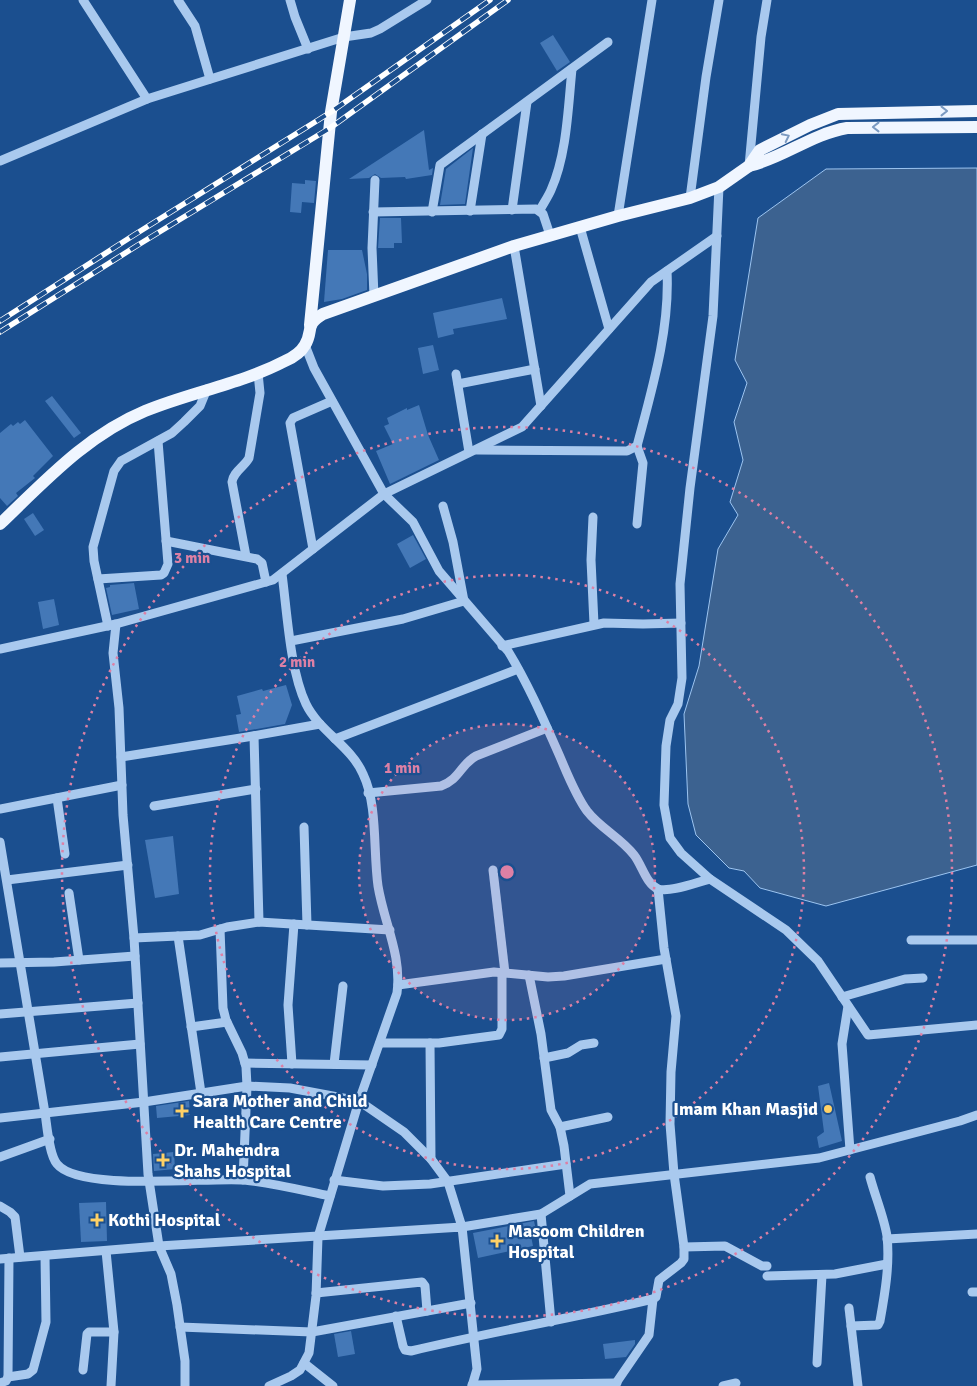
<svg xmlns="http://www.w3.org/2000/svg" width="977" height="1386" viewBox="0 0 977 1386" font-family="Signika,sans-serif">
	<rect width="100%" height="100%" fill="#1b4f8f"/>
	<path fill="#3c6290" stroke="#9cc4f0" d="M 977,168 L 977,865 L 826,906 L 760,888 L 744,871 L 729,868 L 696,835 L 688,804 L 684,714 L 699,666 L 718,549 L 738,515 L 730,502 L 743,460 L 734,422 L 747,383 L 735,360 L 758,218 L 826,169 Z"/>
	<g fill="#4478b7">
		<path d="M 553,35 L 570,62 L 557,71 L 540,43 Z"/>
		<path d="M 424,130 L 429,170 L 433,168 L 432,175 L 406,179 L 405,177 L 381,178 L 375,174 L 369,178 L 349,179 Z"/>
		<path d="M 473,148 L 465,204 L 440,205 L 446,169 Z"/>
		<path d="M 305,180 L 316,181 L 314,203 L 302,202 L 301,213 L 290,212 L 292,183 L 305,184 Z"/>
		<path d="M 380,218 L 401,218 L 402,243 L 394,243 L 394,248 L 378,248 Z"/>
		<path d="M 328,250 L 362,250 L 367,274 L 367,290 L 342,299 L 324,302 Z"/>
		<path d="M 502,298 L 507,319 L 453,329 L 454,334 L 438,338 L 433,313 Z"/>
		<path d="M 433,345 L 439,370 L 423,374 L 418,348 Z"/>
		<path d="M 52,396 L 81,433 L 74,438 L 45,401 Z"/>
		<path d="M 419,405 L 428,435 L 439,460 L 390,484 L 376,451 L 393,444 L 384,426 L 389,424 L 387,418 L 407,408 L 407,410 Z"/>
		<path d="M 25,420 L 53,456 L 33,476 L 35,478 L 16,493 L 18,496 L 7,506 L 0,498 L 0,433 L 11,424 L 13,426 L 18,422 L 20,424 Z"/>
		<path d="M 33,513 L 44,530 L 35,536 L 24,519 Z"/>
		<path d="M 413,535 L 426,559 L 410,568 L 397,544 Z"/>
		<path d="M 134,583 L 139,609 L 112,615 L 106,588 L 110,587 L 110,585 Z"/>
		<path d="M 54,599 L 59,625 L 43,629 L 38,602 Z"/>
		<path d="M 286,685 L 292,705 L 285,724 L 239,732 L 236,715 L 241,714 L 237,696 L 262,689 L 263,691 Z"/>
		<path d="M 173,836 L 179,894 L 155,898 L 145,840 Z"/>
		<path d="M 829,1083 L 842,1141 L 819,1148 L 817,1137 L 824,1132 L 818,1086 Z"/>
		<path d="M 189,1101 L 190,1115 L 157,1118 L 156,1106 Z"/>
		<path d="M 174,1152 L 175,1169 L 154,1171 L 153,1154 Z"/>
		<path d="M 106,1202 L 107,1241 L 81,1242 L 79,1203 Z"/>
		<path d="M 534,1221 L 537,1235 L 531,1236 L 533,1246 L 478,1258 L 473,1233 Z"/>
		<path d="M 351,1331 L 355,1354 L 338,1357 L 334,1334 Z"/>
		<path d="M 635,1340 L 635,1344 L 626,1357 L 605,1359 L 603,1344 Z"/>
	</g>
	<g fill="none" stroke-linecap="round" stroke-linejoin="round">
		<g stroke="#a9c9ee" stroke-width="9">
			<path d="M 83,0 L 147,99 L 344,37 L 371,33 L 380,29 L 427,0"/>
			<path d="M 178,0 L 195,26 L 210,79"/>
			<path d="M 290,0 L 295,17 L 308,49"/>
			<path d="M 0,161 L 147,99"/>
			<path d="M 749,166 L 761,37 L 767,0"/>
			<path d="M 719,187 L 713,316 L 690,488 L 680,584 L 682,678 L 678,704 L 670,720 L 666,746 L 664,805 L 670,838 L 681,853 L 710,879 L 786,930 L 818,961 L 868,1035 L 977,1025"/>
			<path d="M 690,198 L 706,77 L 719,0"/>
			<path d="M 512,210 L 527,102"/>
			<path d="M 540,210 C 543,204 548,197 551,190 C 567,154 568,108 572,69"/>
			<path d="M 470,211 L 482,134"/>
			<path d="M 373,212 L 536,209 L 543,214 L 550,235"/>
			<path d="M 432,212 L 440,165 L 608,42"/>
			<path d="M 618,216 L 652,0"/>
			<path d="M 580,227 L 609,329"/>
			<path d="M 514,246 L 541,406"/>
			<path d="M 374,296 L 372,248 L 375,180"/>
			<path d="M 305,345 L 314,368 L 384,494 L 413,522 L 439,571 L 508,651 C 527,682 542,716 557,750 C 566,770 574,793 587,811 C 600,828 621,838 634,855 C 642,865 646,884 658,889 C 670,893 697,882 710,879"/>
			<path d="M 456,374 L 469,452"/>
			<path d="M 458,384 L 535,369"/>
			<path d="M 637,446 L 643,463 L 637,524"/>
			<path d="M 477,450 L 627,451 L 637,446 C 652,389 670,330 667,271"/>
			<path d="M 593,517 L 591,560 L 594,624"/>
			<path d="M 166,541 L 257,559 L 262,563 L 266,582"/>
			<path d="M 313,549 L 290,423 L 293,418 L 332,401"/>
			<path d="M 246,556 L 232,482 C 233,472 244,467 249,458 L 260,393 L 258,373"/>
			<path d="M 98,579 L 161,575 L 164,573 L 168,564 L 158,441"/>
			<path d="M 116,624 L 113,653 L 119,708 L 123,815 L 134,938 L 148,1174 L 159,1246 L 171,1274 L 177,1305 L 185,1361 L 185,1386"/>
			<path d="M 108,626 L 94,561 L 93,547 L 114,471 L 121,461 L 172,433 L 184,422 L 200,406 L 207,389"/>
			<path d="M 291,641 L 403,619 L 464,601 L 453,542 L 443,506"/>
			<path d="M 502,646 L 604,623 L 643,624 L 681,623"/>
			<path d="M 0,649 L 116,624 L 273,580 L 384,494 L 522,427 L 651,282 L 717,236"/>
			<path d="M 254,736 L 259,922"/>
			<path d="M 335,739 L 518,669"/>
			<path d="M 121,757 L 247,737 L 320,724"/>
			<path d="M 368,793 L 441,786 C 460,779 460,765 476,756 L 547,728"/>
			<path d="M 57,798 L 65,854"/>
			<path d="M 154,806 L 256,789"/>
			<path d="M 0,809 L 122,785"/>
			<path d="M 304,827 L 307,925"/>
			<path d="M 0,842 L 45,1113 C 47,1126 49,1155 57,1164 C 79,1192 208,1177 244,1180 C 273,1183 301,1190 330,1196"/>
			<path d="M 493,870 L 505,973"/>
			<path d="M 7,880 L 128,865"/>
			<path d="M 69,893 L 79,960"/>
			<path d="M 220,929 L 223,1008 L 226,1020 L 242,1053 L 246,1067 L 247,1086 L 243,1180"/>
			<path d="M 178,936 L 201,1093"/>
			<path d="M 134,938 L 200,935 L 227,927 L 259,922 L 390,930"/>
			<path d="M 911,940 L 977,940"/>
			<path d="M 0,963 L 54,962 L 135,956"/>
			<path d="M 529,975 L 541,1034 L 551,1110 L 560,1127 L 564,1146 L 570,1196"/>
			<path d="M 398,985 L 494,972 L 548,977 L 564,976 L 666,959"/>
			<path d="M 842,997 L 905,979 L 923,978"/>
			<path d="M 848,1006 L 842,1044 L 850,1150"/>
			<path d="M 0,1014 L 138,1003"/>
			<path d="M 191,1027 L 227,1022"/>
			<path d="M 380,1043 L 439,1043 L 499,1035 L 502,1029 L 502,972"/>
			<path d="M 430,1043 L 431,1159"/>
			<path d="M 0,1057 L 140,1044"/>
			<path d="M 544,1058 L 568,1053 L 581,1045 L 594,1043"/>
			<path d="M 245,1063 L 372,1065"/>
			<path d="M 292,1064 L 288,1005 L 294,924"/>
			<path d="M 334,1064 L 343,986"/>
			<path d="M 0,1118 L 144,1102 L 247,1086 L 290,1088 L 359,1101 L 404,1132 L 431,1159 L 448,1182 L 462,1227 L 541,1214 L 590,1184 L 819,1158 L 960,1121 L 977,1115"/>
			<path d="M 560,1127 L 608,1117"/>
			<path d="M 0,1157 L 50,1139"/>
			<path d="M 334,1180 L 383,1186 L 430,1184 L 566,1164"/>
			<path d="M 0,1206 L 10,1212 L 15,1217 L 20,1257"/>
			<path d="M 541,1214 L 551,1322"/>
			<path d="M 887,1239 L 977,1234"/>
			<path d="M 684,1247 L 725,1246 L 762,1266 L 767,1266"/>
			<path d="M 106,1251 L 114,1332 L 111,1386"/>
			<path d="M 0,1259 L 159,1246 L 462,1227 L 477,1369 L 472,1386"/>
			<path d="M 767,1276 L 835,1274 L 887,1264"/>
			<path d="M 972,1292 L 977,1292"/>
			<path d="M 316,1293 L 422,1282 L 425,1286 L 427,1311"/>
			<path d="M 849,1308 L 858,1386"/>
			<path d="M 396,1316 L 403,1346 L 405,1350 L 411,1351 C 491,1332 573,1318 653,1299 L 656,1297 L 659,1280 L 681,1263 L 684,1259 L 684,1247 L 674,1174 L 670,1124 L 671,1072 L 676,1016 L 664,948 L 658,889"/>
			<path d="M 851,1326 L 878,1325 L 880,1321 C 885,1293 890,1264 887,1236 C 884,1217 875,1196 870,1177"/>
			<path d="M 180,1327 L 312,1332 L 471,1303"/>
			<path d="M 304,1363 L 333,1386"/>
			<path d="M 817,1363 L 822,1275"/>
			<path d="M 83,1370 L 87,1334 L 89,1332 L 114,1332"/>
			<path d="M 8,1377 L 28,1374 L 33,1370 L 46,1322 L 45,1256"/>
			<path d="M 0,1383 L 6,1381 L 8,1377 L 9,1258"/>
			<path d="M 472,1385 L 617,1383"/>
			<path d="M 269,1386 L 291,1376 L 300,1370 L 309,1353 L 316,1296 L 318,1237 L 359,1101 L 397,993 C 402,955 384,923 378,886 C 373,851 378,805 363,774 C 351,746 319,731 306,704 C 290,671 287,611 282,574"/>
			<path d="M 614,1386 L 649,1335 L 653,1299"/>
			<path d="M 723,1386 L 736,1383"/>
		</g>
		<g stroke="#f0f6ff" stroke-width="12">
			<path d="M 749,166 C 783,158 812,134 847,128 L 977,127"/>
			<path d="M 310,325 L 331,112 L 350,0"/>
			<path d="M 0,524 C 45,481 87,435 145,411 C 191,392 241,384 285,361 C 292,358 301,352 305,345 C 314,330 304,325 323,314 L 514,246 L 618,216 L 690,198 L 719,187 L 749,166 L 760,150 L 810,125 L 838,114 L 977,111"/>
		</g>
		<defs>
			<g id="rail">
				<path d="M 0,321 L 134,235 L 331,112 L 490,0"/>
				<path d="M 0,332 L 138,245 L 330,128 L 508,0"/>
			</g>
		</defs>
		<use href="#rail" stroke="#fff" stroke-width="5.5"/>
		<use href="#rail" stroke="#1b4f8f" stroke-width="4" stroke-dasharray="11" stroke-linecap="butt"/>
	</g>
	<defs><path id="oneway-chevron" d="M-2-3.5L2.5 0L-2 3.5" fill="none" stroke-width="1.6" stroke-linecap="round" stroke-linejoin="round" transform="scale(1.25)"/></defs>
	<g stroke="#7b9ac1">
		<use href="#oneway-chevron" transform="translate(944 111)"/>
		<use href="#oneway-chevron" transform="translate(876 127) rotate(180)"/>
		<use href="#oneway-chevron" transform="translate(786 137) rotate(-26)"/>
	</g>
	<circle cx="507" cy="872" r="148" fill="#dd80a5" fill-opacity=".12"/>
	<g fill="none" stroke="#dd80a5" stroke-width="2.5" stroke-dasharray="2.5 5">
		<circle cx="507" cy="872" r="148"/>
		<circle cx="507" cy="872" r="297"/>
		<circle cx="507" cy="872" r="445"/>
	</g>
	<g fill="#ffd166" stroke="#1b4f8f" stroke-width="2">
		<circle cx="828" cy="1109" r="5"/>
		<path d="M179.5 1103.5h5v5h5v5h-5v5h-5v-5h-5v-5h5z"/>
		<path d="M160.5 1152.5h5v5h5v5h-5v5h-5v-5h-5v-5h5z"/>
		<path d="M94.5 1212.5h5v5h5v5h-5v5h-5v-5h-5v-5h5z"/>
		<path d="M494.5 1233.5h5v5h5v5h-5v5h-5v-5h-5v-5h5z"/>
	</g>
	<g text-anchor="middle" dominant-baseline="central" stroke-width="4.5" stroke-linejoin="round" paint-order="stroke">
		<g font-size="18" font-weight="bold" fill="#fff" stroke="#1b4f8f" text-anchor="start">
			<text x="193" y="1101">Sara Mother and Child<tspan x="193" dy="21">Health Care Centre</tspan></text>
			<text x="818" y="1109" text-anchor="end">Imam Khan Masjid</text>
			<text x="174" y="1150">Dr. Mahendra<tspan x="174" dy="21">Shahs Hospital</tspan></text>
			<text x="108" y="1220">Kothi Hospital</text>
			<text x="508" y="1231">Masoom Children<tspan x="508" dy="21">Hospital</tspan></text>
		</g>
	</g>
	<circle cx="507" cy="872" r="8" fill="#dd80a5" stroke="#1b4f8f" stroke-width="2.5"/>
	<g font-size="15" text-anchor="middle" font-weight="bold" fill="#dd80a5" stroke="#1b4f8f" stroke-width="4.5" stroke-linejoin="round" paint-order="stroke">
		<text x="192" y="563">3 min</text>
		<text x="297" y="667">2 min</text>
		<text x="402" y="773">1 min</text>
	</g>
</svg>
